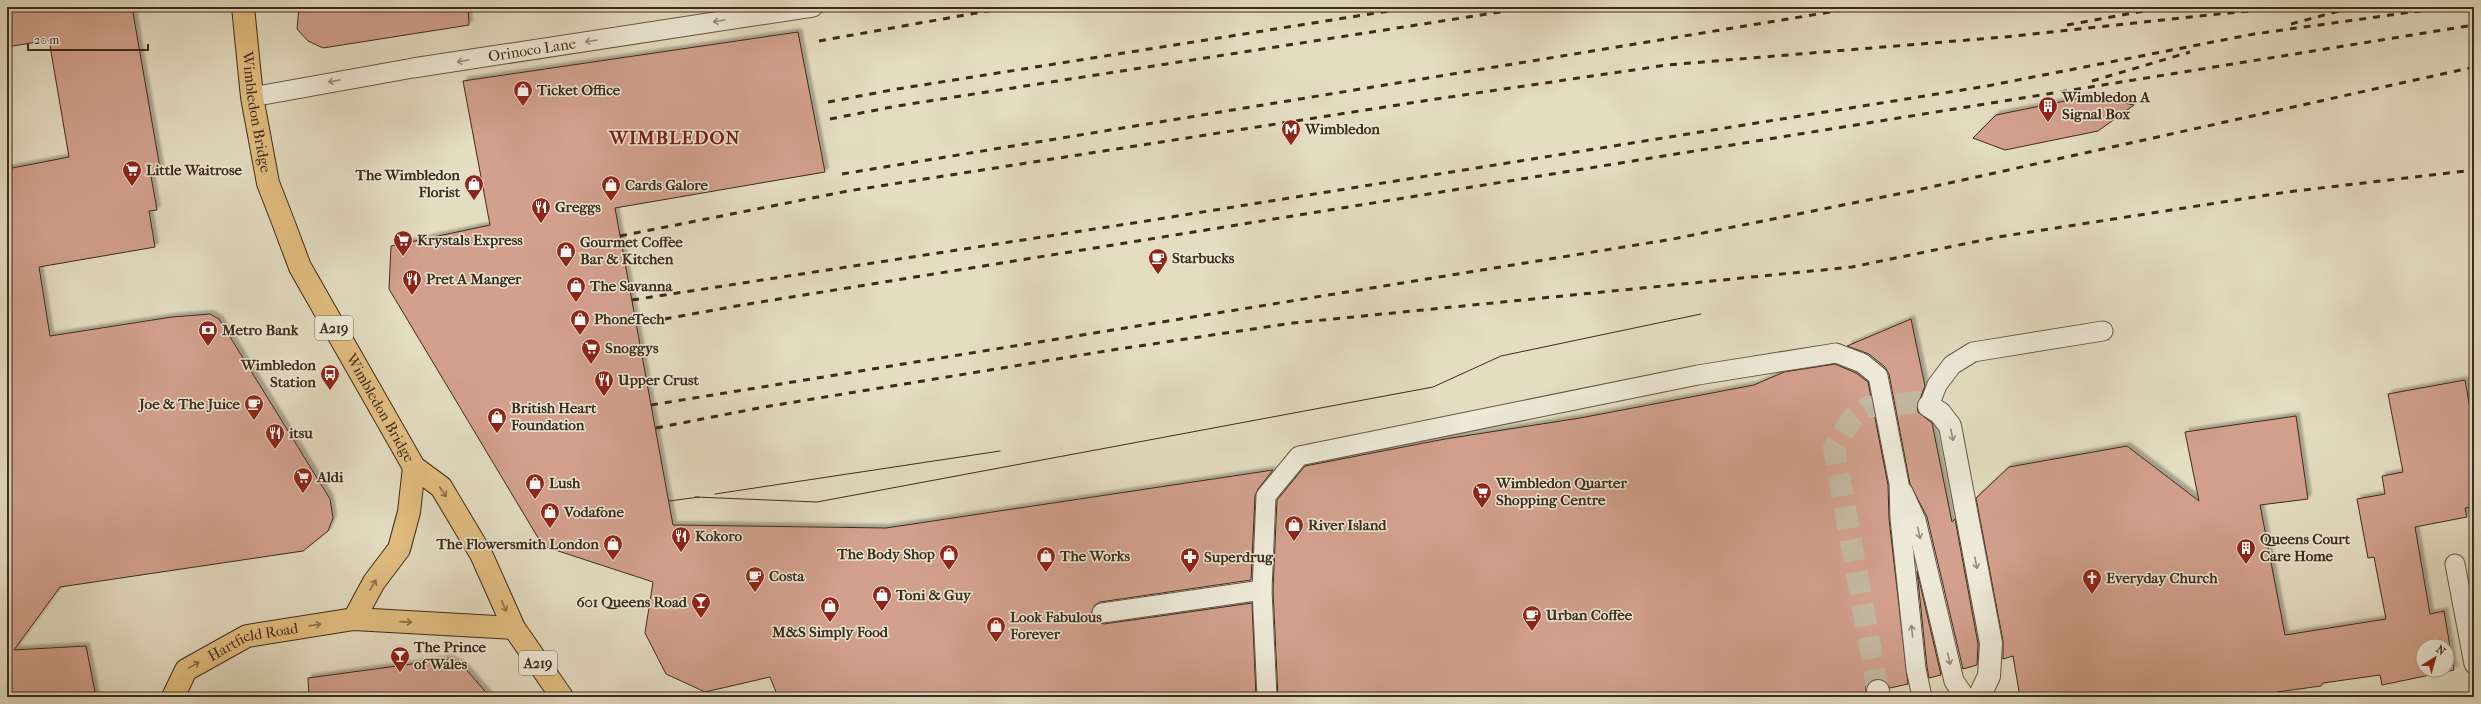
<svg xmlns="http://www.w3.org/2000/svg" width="2481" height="704" viewBox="0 0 2481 704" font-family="'IM FELL French Canon',serif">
	<defs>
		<filter id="shadow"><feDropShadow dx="3.5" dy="-3.5" stdDeviation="1" flood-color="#0004"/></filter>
	</defs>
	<rect width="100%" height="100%" fill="#e4ddc2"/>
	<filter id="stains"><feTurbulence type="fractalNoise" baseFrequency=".005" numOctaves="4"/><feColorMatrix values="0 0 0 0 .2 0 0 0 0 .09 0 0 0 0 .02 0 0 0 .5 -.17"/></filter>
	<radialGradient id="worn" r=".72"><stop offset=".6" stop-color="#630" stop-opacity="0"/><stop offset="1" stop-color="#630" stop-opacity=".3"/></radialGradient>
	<g fill="#d2a08d" stroke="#3d2b1b" fill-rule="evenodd" filter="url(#shadow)">
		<path d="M 7,7 L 132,7 L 161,174 L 151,176 L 157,210 L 149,211 L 155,247 L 39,267 L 50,336 L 172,317 L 210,314 L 219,319 L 330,499 L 333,518 L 328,531 L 303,551 L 60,587 L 14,650 L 86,646 L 96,697 L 7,697 L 7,169 L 69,157 L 49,40 L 7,47 Z"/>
		<path d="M 299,7 L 468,7 L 469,25 L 323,48 L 308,41 L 297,29 Z"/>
		<path d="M 798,32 L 825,172 L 615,208 L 673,525 L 886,528 L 1273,470 L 1258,489 L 1255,496 L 1251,580 L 1100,602 L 1095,605 L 1091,614 L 1094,620 L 1104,624 L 1252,603 L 1256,697 L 778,697 L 770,677 L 705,692 L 666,674 L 645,633 L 653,582 L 543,546 L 389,289 L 391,246 L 490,225 L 463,81 Z"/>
		<path d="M 2090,96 L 2134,105 L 2098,131 L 2005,150 L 1973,138 L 1996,115 Z"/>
		<path d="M 1911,319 L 1925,386 L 1917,406 L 1918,412 L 1932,423 L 1952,522 L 1955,519 L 1978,644 L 1977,665 L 1963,669 L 1927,517 L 1910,484 L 1889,374 L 1885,367 L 1869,354 L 1847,346 Z"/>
		<path d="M 1835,364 L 1856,373 L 1868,382 L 1888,485 L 1889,519 L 1908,684 L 1890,688 L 1883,679 L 1876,679 L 1866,686 L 1866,694 L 1856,697 L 1278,697 L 1273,590 L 1277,500 L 1305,466 L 1445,439 L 1580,418 L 1754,385 L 1784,372 Z"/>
		<path d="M 2465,380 L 2474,431 L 2474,507 L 2465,508 L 2467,517 L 2415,527 L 2430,614 L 2444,611 L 2454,670 L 2382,685 L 2380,675 L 2323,683 L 2321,686 L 2277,692 L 2274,697 L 2263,697 L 2260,694 L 2245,697 L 2020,697 L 2013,656 L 2003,659 L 2003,641 L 1976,498 L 2009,467 L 2127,446 L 2199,501 L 2185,432 L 2296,416 L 2308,499 L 2260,505 L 2285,635 L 2386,619 L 2374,557 L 2368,558 L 2357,499 L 2385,494 L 2382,476 L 2403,472 L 2388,394 ZM 2423,646 L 2447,646 L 2447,670 L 2423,670 Z"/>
		<path d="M 1917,571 L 1941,675 L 1929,678 L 1927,667 Z"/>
		<path d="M 449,659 L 464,667 L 490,697 L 309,697 L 308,678 Z"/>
	</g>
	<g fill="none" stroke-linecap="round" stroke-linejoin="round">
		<path stroke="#c3b9a1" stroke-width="22" stroke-dasharray="22 11" stroke-linecap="butt" d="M 1878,691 L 1834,448 L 1852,419 L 1867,407 L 1916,402 L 1929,406"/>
		<defs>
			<g id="lane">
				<path id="s1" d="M 252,97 L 413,68 L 813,7"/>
				<path d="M 1929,406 L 1937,385 L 1952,365 L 1973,352 L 2103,331"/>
				<path d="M 1903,492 L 1916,520 L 1954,681 L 1965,697"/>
				<path d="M 2455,564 L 2474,664"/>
				<path d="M 1102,613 L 1262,590"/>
				<path d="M 1267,697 L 1262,590 L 1266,496 L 1299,456 L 1698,375 L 1836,353 L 1862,363 L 1878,376 L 1899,484 L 1900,518 L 1916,669 L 1922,697"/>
			</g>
			<g id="street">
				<path d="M 1929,406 L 1940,413 L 1950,426 L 1991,643 L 1989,676 L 1979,697"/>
				<path d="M 1878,691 L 1879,697"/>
			</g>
			<g id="primary">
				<path id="s2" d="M 243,7 L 252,97 L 268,183 L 282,219 L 300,267 L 414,467 L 441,487 L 481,554 L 514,628 L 562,697"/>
				<path d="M 354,619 L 374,582 L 399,549 L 409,512 L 414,467"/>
				<path id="s3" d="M 173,697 L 186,670 L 247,636 L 354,619 L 514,628"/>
			</g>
		</defs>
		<use href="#lane" stroke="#675845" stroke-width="21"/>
		<use href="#street" stroke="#675845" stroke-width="24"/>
		<use href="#primary" stroke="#3d2b1b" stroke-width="24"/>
		<use href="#lane" stroke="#ede9d7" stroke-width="19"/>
		<use href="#street" stroke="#ede9d7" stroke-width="22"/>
		<use href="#primary" stroke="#e2be81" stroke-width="22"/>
		<g stroke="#3d2b1b" stroke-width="1">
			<path d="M 715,494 L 1000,451"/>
			<path d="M 695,497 L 817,502 L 1433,387 L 1501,356 L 1701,314"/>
			<path d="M 669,501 L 699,497"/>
		</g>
		<g stroke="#3d2b1b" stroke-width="3" stroke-dasharray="7 7" stroke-linecap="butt">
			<path d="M 2291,24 L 2354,7"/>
			<path d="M 2067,25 L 2167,7"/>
			<path d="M 819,41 L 1010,7"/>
			<path d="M 2092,81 L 2190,52"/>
			<path d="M 828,102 L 897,89 L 1414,7"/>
			<path d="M 830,119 L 897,106 L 1532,7"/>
			<path d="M 842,174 L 1861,7"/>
			<path d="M 620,236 L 848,191 L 1436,99 L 1667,65 L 2004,37 L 2285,7"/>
			<path d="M 632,300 L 1140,222 L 1987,86 L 2254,34 L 2448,7"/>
			<path d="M 637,324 L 742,305 L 2474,25"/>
			<path d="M 651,405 L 1673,239 L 1913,191 L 2474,67"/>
			<path d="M 656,428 L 764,407 L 1112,350 L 1293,323 L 1852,267 L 1998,237 L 2287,192 L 2474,170"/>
		</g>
	</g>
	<defs><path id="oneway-shaft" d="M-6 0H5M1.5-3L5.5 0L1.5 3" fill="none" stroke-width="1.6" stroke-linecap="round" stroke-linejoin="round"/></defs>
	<g stroke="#958a79">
		<use href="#oneway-shaft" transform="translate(719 21) rotate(171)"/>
		<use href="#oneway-shaft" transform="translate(591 41) rotate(171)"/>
		<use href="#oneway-shaft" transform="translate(463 61) rotate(171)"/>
		<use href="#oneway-shaft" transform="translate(334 81) rotate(170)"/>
		<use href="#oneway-shaft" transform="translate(1952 435) rotate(78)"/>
		<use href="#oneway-shaft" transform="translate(1919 533) rotate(77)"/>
		<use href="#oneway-shaft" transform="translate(1976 563) rotate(79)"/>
		<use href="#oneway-shaft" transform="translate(1912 631) rotate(-96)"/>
		<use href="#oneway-shaft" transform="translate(1949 659) rotate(77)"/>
	</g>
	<g stroke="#876d49">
		<use href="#oneway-shaft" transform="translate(443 492) rotate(56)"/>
		<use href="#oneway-shaft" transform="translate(373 585) rotate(-59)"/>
		<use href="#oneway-shaft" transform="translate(504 606) rotate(66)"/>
		<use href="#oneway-shaft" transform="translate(406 622) rotate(4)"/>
		<use href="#oneway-shaft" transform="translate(315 625) rotate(-9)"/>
		<use href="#oneway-shaft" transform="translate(194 665) rotate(-29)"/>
	</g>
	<defs>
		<symbol id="shop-pin" viewBox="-11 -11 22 30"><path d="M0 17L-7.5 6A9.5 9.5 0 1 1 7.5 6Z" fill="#8f2418" stroke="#ede9d7"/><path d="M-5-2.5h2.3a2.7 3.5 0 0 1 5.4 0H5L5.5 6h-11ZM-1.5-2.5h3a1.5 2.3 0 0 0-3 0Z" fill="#fff"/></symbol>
		<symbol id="building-pin" viewBox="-11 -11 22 30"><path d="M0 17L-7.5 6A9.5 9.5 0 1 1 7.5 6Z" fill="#8f2418" stroke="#ede9d7"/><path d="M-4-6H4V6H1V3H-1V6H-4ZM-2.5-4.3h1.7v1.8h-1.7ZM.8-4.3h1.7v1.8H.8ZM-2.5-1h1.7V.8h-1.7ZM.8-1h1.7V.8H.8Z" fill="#fff"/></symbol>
		<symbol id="metro-pin" viewBox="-11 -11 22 30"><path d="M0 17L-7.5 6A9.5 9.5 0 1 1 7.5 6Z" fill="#8f2418" stroke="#ede9d7"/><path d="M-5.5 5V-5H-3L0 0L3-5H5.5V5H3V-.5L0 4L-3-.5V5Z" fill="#fff"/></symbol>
		<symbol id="supermarket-pin" viewBox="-11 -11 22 30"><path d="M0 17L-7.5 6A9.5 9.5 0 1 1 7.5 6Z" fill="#8f2418" stroke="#ede9d7"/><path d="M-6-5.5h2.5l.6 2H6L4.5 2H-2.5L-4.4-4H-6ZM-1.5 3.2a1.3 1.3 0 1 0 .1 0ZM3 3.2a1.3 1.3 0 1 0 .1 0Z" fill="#fff"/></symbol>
		<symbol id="restaurant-pin" viewBox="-11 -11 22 30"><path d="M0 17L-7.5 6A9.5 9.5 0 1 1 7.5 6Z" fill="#8f2418" stroke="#ede9d7"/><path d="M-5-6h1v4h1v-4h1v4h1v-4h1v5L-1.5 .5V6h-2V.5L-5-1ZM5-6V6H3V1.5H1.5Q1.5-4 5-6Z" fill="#fff"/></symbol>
		<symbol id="cafe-pin" viewBox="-11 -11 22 30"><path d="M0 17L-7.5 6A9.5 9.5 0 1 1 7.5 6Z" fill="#8f2418" stroke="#ede9d7"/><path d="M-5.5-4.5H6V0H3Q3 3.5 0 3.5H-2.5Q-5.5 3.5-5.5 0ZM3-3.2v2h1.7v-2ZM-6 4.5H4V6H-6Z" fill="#fff"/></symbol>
		<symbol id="bank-pin" viewBox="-11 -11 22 30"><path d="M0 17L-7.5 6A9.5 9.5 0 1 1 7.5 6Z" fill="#8f2418" stroke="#ede9d7"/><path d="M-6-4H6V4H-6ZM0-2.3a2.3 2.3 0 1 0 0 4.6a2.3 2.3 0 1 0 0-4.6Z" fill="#fff"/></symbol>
		<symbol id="bus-pin" viewBox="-11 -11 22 30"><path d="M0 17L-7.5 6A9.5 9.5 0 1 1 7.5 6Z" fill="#8f2418" stroke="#ede9d7"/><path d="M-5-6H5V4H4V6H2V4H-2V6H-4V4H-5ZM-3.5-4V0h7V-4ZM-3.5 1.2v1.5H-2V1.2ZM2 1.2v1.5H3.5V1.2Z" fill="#fff"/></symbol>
		<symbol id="pharmacy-pin" viewBox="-11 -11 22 30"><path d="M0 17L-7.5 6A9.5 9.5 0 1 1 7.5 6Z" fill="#8f2418" stroke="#ede9d7"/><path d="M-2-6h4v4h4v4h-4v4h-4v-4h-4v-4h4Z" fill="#fff"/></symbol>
		<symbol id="church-pin" viewBox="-11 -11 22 30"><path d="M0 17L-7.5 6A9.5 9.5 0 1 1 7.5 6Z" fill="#8f2418" stroke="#ede9d7"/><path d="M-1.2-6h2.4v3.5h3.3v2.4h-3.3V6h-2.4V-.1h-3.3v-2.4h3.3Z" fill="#fff"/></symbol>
		<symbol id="bar-pin" viewBox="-11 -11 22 30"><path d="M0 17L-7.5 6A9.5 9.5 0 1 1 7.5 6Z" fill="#8f2418" stroke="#ede9d7"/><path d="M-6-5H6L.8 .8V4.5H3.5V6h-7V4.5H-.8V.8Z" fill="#fff"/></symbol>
	</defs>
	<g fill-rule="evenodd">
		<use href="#shop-pin" x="512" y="79" width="22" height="30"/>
		<use href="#building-pin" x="2037" y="95" width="22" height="30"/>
		<use href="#metro-pin" x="1280" y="118" width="22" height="30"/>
		<use href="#supermarket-pin" x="121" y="159" width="22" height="30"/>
		<use href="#shop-pin" x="463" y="173" width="22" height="30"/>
		<use href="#shop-pin" x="600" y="174" width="22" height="30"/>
		<use href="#restaurant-pin" x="530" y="196" width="22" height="30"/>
		<use href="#supermarket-pin" x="392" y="229" width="22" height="30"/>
		<use href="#shop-pin" x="555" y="240" width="22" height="30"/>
		<use href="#cafe-pin" x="1147" y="247" width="22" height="30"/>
		<use href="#restaurant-pin" x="401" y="268" width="22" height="30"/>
		<use href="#shop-pin" x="565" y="275" width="22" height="30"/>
		<use href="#shop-pin" x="569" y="308" width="22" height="30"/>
		<use href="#bank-pin" x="197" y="319" width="22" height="30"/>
		<use href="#supermarket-pin" x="580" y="337" width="22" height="30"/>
		<use href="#bus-pin" x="319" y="363" width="22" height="30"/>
		<use href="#restaurant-pin" x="593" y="369" width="22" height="30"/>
		<use href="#cafe-pin" x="243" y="393" width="22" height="30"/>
		<use href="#shop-pin" x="486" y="406" width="22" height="30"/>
		<use href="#restaurant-pin" x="264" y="422" width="22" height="30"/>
		<use href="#supermarket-pin" x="292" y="466" width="22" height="30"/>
		<use href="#shop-pin" x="524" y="472" width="22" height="30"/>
		<use href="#supermarket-pin" x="1471" y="481" width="22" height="30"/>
		<use href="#shop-pin" x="539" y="501" width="22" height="30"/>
		<use href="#shop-pin" x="1283" y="514" width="22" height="30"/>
		<use href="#restaurant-pin" x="670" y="525" width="22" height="30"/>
		<use href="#shop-pin" x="602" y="533" width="22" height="30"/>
		<use href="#building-pin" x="2235" y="537" width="22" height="30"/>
		<use href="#shop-pin" x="938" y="543" width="22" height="30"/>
		<use href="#shop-pin" x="1035" y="545" width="22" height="30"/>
		<use href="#pharmacy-pin" x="1179" y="546" width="22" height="30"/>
		<use href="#cafe-pin" x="744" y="565" width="22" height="30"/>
		<use href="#church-pin" x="2081" y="567" width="22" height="30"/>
		<use href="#shop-pin" x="871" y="584" width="22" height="30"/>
		<use href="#bar-pin" x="690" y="591" width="22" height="30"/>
		<use href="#shop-pin" x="819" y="595" width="22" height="30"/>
		<use href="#cafe-pin" x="1521" y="604" width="22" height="30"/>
		<use href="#shop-pin" x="985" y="615" width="22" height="30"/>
		<use href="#bar-pin" x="389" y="645" width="22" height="30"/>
	</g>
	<g text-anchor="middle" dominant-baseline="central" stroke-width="3" stroke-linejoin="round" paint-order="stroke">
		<g fill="#ede9d7" stroke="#726453" stroke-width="1">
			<rect x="315" y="316" width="38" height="24" rx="3"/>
			<rect x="519" y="651" width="38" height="24" rx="3"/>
		</g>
		<g font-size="14" font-weight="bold" fill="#3d2b1b">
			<text x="334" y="328">A219</text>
			<text x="538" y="663">A219</text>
		</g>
		<g font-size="15" fill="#3d2b1b" stroke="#ede9d7">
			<text stroke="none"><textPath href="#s1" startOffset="284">Orinoco Lane</textPath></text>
			<text stroke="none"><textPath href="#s2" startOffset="106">Wimbledon Bridge</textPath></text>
			<text stroke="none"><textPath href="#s2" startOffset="430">Wimbledon Bridge</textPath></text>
			<text stroke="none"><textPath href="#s3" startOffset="104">Hartfield Road</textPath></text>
		</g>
		<g font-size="15" font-weight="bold" fill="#3d2b1b" stroke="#ede9d7" text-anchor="start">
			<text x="537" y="90">Ticket Office</text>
			<text x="2062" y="97">Wimbledon A<tspan x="2062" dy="17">Signal Box</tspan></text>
			<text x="1305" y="129">Wimbledon</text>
			<text x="146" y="170">Little Waitrose</text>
			<text x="460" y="175" text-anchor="end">The Wimbledon<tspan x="460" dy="17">Florist</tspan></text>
			<text x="625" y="185">Cards Galore</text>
			<text x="555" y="207">Greggs</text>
			<text x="417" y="240">Krystals Express</text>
			<text x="580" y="242">Gourmet Coffee<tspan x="580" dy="17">Bar &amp; Kitchen</tspan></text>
			<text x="1172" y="258">Starbucks</text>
			<text x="426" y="279">Pret A Manger</text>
			<text x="590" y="286">The Savanna</text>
			<text x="594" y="319">PhoneTech</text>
			<text x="222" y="330">Metro Bank</text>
			<text x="605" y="348">Snoggys</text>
			<text x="316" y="365" text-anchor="end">Wimbledon<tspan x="316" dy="17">Station</tspan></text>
			<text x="618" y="380">Upper Crust</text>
			<text x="240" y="404" text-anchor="end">Joe &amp; The Juice</text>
			<text x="511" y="408">British Heart<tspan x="511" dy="17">Foundation</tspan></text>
			<text x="289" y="433">itsu</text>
			<text x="317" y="477">Aldi</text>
			<text x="549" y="483">Lush</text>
			<text x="1496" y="483">Wimbledon Quarter<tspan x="1496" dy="17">Shopping Centre</tspan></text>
			<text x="564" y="512">Vodafone</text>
			<text x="1308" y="525">River Island</text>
			<text x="695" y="536">Kokoro</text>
			<text x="2260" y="539">Queens Court<tspan x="2260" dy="17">Care Home</tspan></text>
			<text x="599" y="544" text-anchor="end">The Flowersmith London</text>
			<text x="935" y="554" text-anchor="end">The Body Shop</text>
			<text x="1060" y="556">The Works</text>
			<text x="1204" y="557">Superdrug</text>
			<text x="769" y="576">Costa</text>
			<text x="2106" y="578">Everyday Church</text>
			<text x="896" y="595">Toni &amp; Guy</text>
			<text x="687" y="602" text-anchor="end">601 Queens Road</text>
			<text x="1546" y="615">Urban Coffee</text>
			<text x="1010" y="617">Look Fabulous<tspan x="1010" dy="17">Forever</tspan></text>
			<text x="830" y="632" text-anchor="middle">M&amp;S Simply Food</text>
			<text x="414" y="647">The Prince<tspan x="414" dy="17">of Wales</tspan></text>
		</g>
		<g font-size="19" font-weight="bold" letter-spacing="1" fill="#7a1f14" stroke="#ede9d7">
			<text x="675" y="138">WIMBLEDON</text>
		</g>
	</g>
	<rect width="2481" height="704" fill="none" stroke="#e4ddc2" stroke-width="24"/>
	<rect x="8" y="8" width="2465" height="688" fill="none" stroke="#3d2b1b" stroke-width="2"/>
	<rect x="12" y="12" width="2457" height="680" fill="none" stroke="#3d2b1b"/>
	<g transform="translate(2435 658) rotate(37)"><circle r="19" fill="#ede9d7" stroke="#a79d8c"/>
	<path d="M0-3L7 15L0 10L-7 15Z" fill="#8f2418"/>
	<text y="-6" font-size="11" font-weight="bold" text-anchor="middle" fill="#3d2b1b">N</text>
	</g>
	<path d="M28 44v6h120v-6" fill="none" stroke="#3d2b1b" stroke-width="2"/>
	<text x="34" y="44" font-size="12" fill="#3d2b1b" stroke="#ede9d7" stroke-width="3" paint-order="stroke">20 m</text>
	<rect width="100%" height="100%" filter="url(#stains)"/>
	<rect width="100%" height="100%" fill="url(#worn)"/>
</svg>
